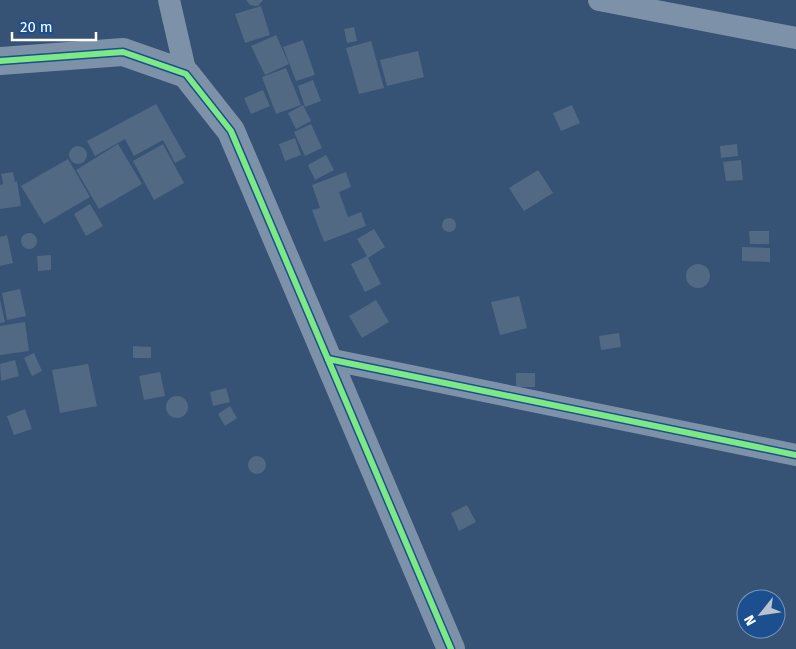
<svg xmlns="http://www.w3.org/2000/svg" width="796" height="649" viewBox="0 0 796 649" font-family="'Fira Sans',sans-serif">
	<rect width="100%" height="100%" fill="#365274"/>
	<g fill="#526984">
		<path d="M 246,0 L 263,0 L 258,6 L 255,6 L 250,5 Z"/>
		<path d="M 261,6 L 270,35 L 245,43 L 235,14 Z"/>
		<path d="M 354,27 L 357,41 L 347,43 L 344,29 Z"/>
		<path d="M 276,35 L 289,64 L 265,75 L 251,46 Z"/>
		<path d="M 303,40 L 315,75 L 296,81 L 283,47 Z"/>
		<path d="M 371,41 L 384,88 L 359,94 L 346,48 Z"/>
		<path d="M 418,51 L 424,77 L 387,86 L 380,60 Z"/>
		<path d="M 286,68 L 301,105 L 276,114 L 262,77 Z"/>
		<path d="M 313,80 L 321,101 L 305,107 L 298,86 Z"/>
		<path d="M 263,90 L 270,106 L 251,114 L 244,98 Z"/>
		<path d="M 156,104 L 186,157 L 175,163 L 163,140 L 134,156 L 125,139 L 95,156 L 87,141 Z"/>
		<path d="M 303,105 L 311,121 L 296,129 L 288,113 Z"/>
		<path d="M 572,105 L 580,123 L 561,131 L 553,113 Z"/>
		<path d="M 311,124 L 322,148 L 305,156 L 294,132 Z"/>
		<path d="M 295,138 L 301,155 L 285,161 L 279,144 Z"/>
		<path d="M 118,144 L 142,184 L 99,209 L 76,170 Z"/>
		<path d="M 163,144 L 184,183 L 154,200 L 133,161 Z"/>
		<path d="M 737,144 L 738,156 L 721,158 L 720,146 Z"/>
		<circle cx="78" cy="155" r="9"/>
		<path d="M 326,155 L 334,170 L 315,180 L 308,165 Z"/>
		<path d="M 68,159 L 90,197 L 44,224 L 21,186 Z"/>
		<path d="M 741,160 L 743,180 L 726,181 L 723,162 Z"/>
		<path d="M 538,170 L 553,193 L 524,211 L 509,188 Z"/>
		<path d="M 13,172 L 15,182 L 17,181 L 21,206 L 0,209 L 0,185 L 3,184 L 1,174 Z"/>
		<path d="M 346,172 L 351,187 L 339,192 L 348,217 L 361,212 L 366,226 L 324,242 L 312,210 L 320,208 L 312,185 Z"/>
		<path d="M 90,204 L 103,226 L 86,236 L 74,214 Z"/>
		<circle cx="449" cy="225" r="7"/>
		<path d="M 374,229 L 385,247 L 368,258 L 381,284 L 365,292 L 351,264 L 367,256 L 357,239 Z"/>
		<path d="M 749,231 L 769,231 L 769,244 L 750,244 Z"/>
		<circle cx="29" cy="241" r="8"/>
		<path d="M 7,235 L 13,263 L 0,266 L 0,237 Z"/>
		<path d="M 742,247 L 770,248 L 770,262 L 742,261 Z"/>
		<path d="M 51,255 L 51,270 L 38,271 L 37,256 Z"/>
		<circle cx="698" cy="276" r="12"/>
		<path d="M 20,289 L 26,316 L 7,320 L 2,293 Z"/>
		<path d="M 519,296 L 527,328 L 500,335 L 491,302 Z"/>
		<path d="M 0,300 L 5,322 L 0,323 Z"/>
		<path d="M 376,300 L 389,322 L 362,338 L 349,316 Z"/>
		<path d="M 25,322 L 29,351 L 0,355 L 0,326 Z"/>
		<path d="M 619,333 L 621,347 L 601,350 L 599,336 Z"/>
		<path d="M 133,346 L 151,347 L 151,358 L 133,358 Z"/>
		<path d="M 34,353 L 42,371 L 32,376 L 24,358 Z"/>
		<path d="M 15,360 L 19,376 L 1,381 L 0,364 Z"/>
		<path d="M 88,364 L 97,406 L 60,413 L 52,370 Z"/>
		<path d="M 160,372 L 165,396 L 144,400 L 139,376 Z"/>
		<rect x="516" y="373" width="19" height="14"/>
		<path d="M 226,388 L 230,402 L 213,406 L 210,392 Z"/>
		<circle cx="177" cy="407" r="11"/>
		<path d="M 230,406 L 237,418 L 225,426 L 218,414 Z"/>
		<path d="M 25,409 L 32,429 L 14,435 L 7,416 Z"/>
		<circle cx="257" cy="465" r="9"/>
		<path d="M 467,505 L 476,522 L 459,531 L 451,513 Z"/>
	</g>
	<g fill="none" stroke-linecap="round" stroke-linejoin="round">
		<g stroke="#7d92a8" stroke-width="22">
			<path d="M 169,0 L 186,74"/>
			<path d="M 599,0 L 796,38"/>
			<path d="M 328,359 L 796,455"/>
		</g>
		<path stroke="#7d92a8" stroke-width="28" d="M 0,61 L 123,52 L 186,74 L 231,131 L 451,649"/>
		<defs>
			<g id="cycleway">
				<path d="M 0,61 L 123,52 L 186,74 L 231,131 L 451,649"/>
				<path d="M 328,359 L 796,455"/>
			</g>
		</defs>
		<use href="#cycleway" stroke="#1b4f8f" stroke-width="9"/>
		<use href="#cycleway" stroke="#7ce984" stroke-width="6"/>
	</g>
	<g transform="translate(761 614) rotate(240)"><circle r="24" fill="#1b4f8f" stroke="#7695bc"/>
	<path d="M0-4L9 19L0 12L-9 19Z" fill="#b9c2ce"/>
	<text y="-8" font-size="14" font-weight="bold" text-anchor="middle" fill="#ffffff">N</text>
	</g>
	<path d="M12 32v8h84v-8" fill="none" stroke="#ffffff" stroke-width="2.5"/>
	<text x="20" y="32" font-size="15" fill="#ffffff" stroke="#1b4f8f" stroke-width="4" paint-order="stroke">20 m</text>
</svg>
